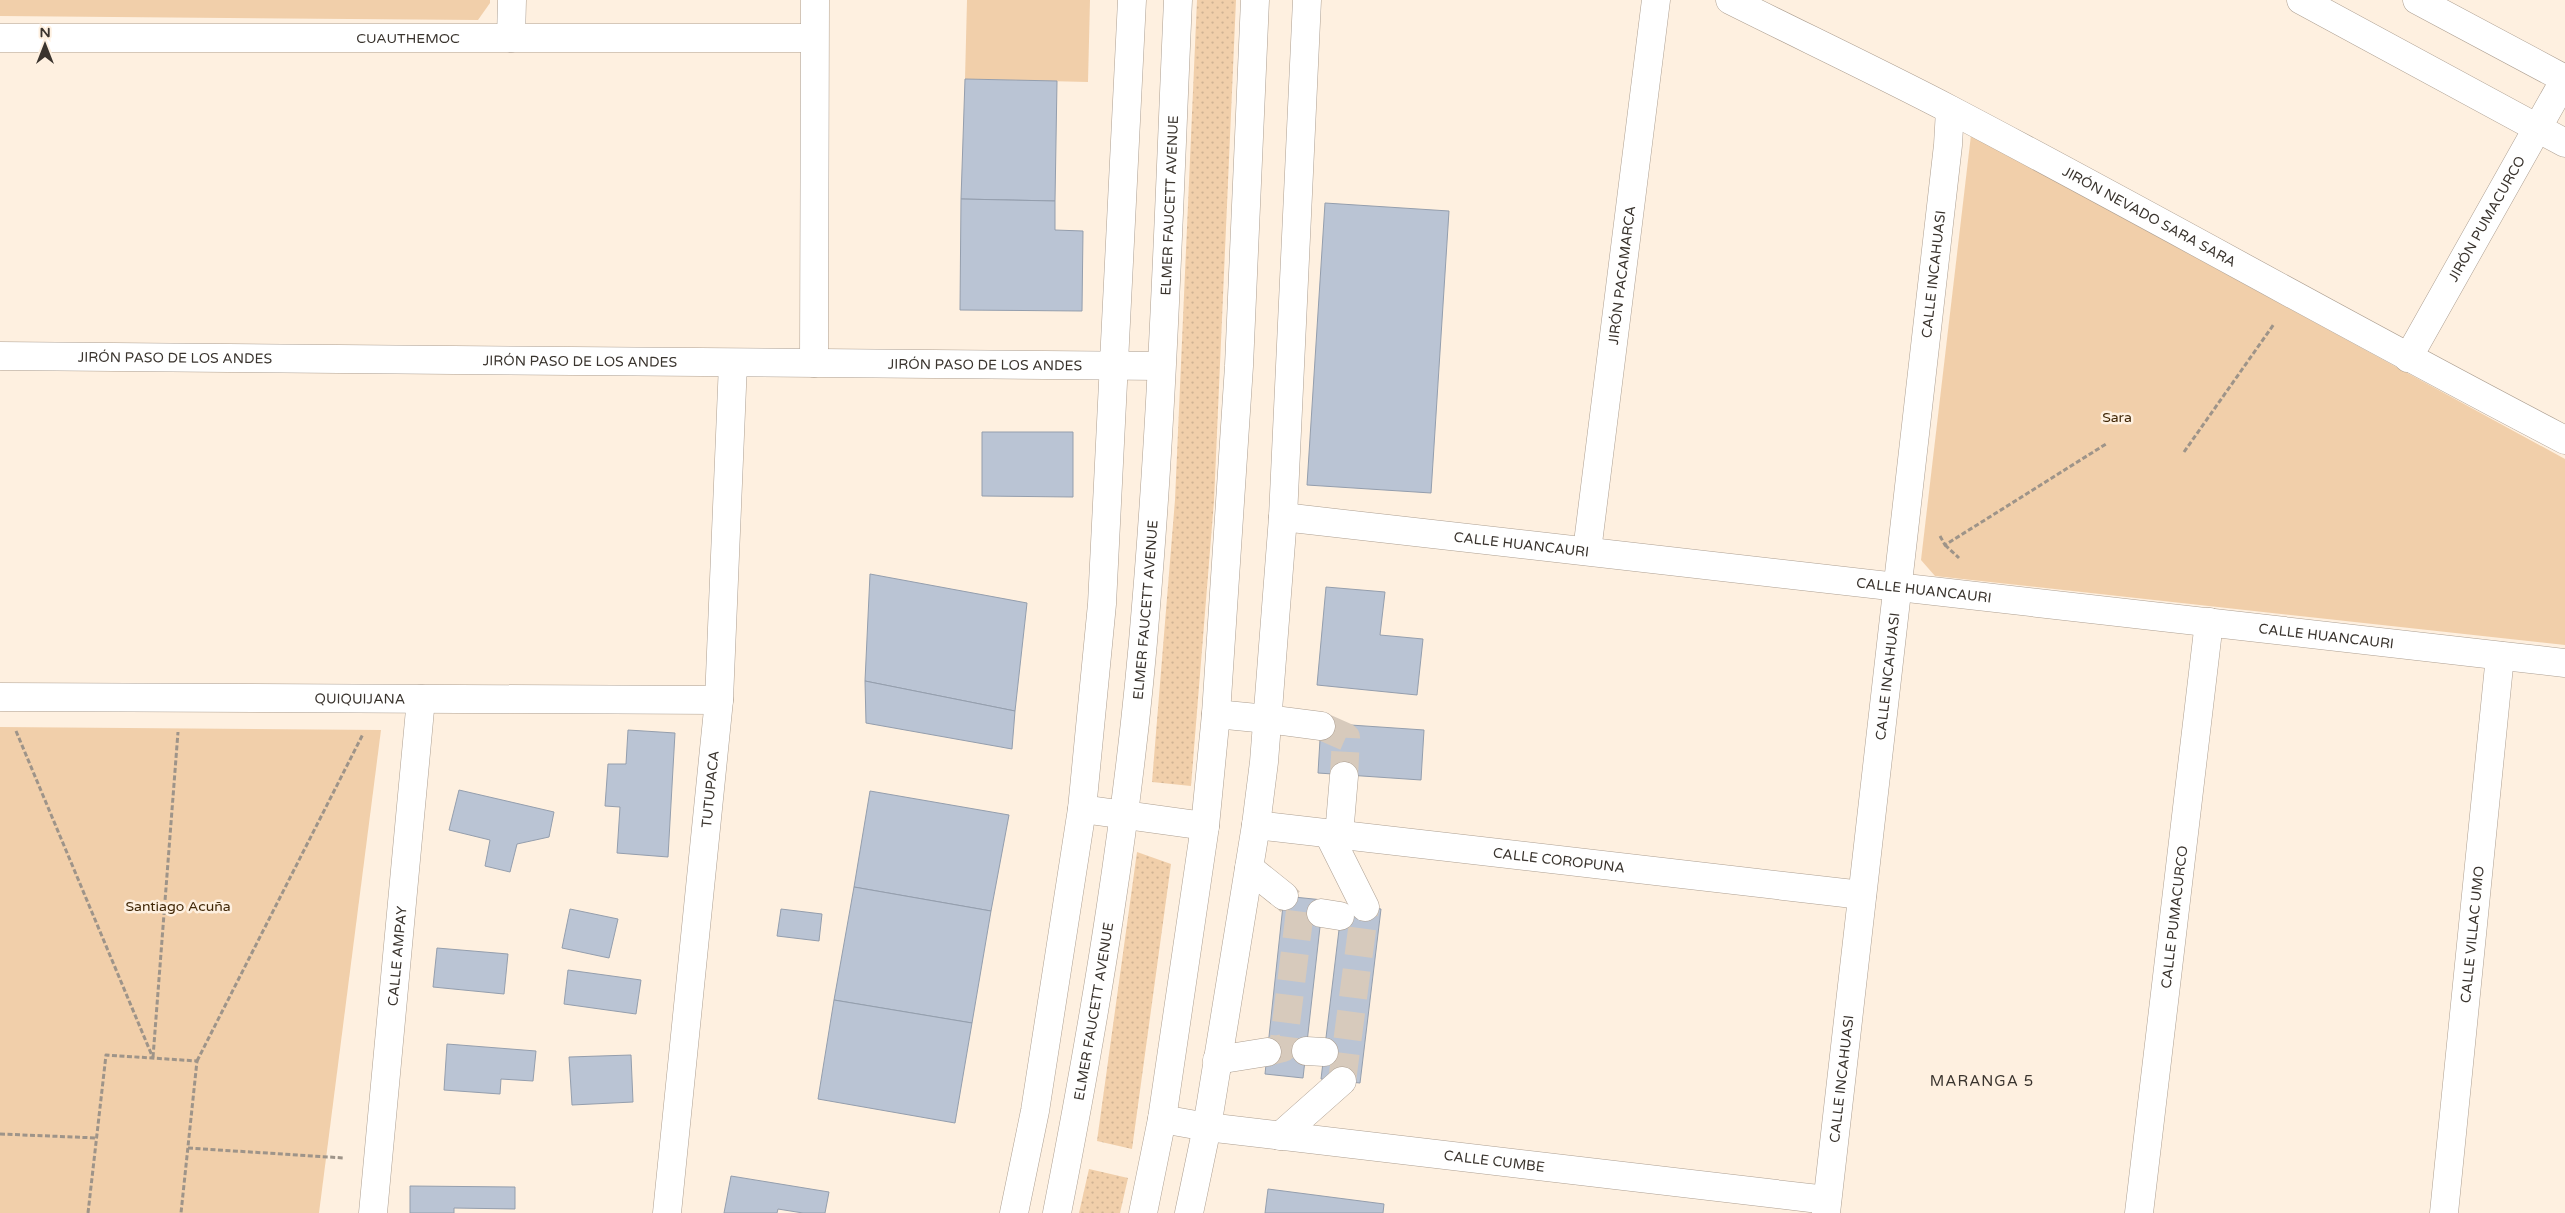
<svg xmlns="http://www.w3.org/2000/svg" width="2565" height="1213" viewBox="0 0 2565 1213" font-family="'Varela Round',sans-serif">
	<defs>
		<pattern id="grass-dots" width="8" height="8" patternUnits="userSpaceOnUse" patternTransform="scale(1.25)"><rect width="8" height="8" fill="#f1cfaa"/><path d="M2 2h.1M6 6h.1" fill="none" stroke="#cfb293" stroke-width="1.8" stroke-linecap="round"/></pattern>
	</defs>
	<rect width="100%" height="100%" fill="#fef0e0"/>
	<g fill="url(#grass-dots)">
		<path d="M 1197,0 L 1236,0 L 1214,501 L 1191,786 L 1152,782 L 1175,500 Z"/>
		<path d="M 1137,852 L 1171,864 L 1132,1149 L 1097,1141 Z"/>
		<path d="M 1089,1169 L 1128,1178 L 1120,1213 L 1079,1213 Z"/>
	</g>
	<g fill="#f1cfaa">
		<path d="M 0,0 L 490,0 L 490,3 L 478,20 L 0,16 Z"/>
		<path d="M 967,0 L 1090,0 L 1088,82 L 965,79 Z"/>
		<path d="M 1971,135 L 2565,459 L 2565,645 L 1935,576 L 1921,560 Z"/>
		<path d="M 0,727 L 381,730 L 319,1213 L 0,1213 Z"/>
	</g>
	<g fill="#bac4d4" stroke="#949ead">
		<path d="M 965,79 L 1057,81 L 1055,201 L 961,199 Z"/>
		<path d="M 961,199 L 1055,201 L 1055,230 L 1083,231 L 1082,311 L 960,310 Z"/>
		<path d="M 1325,203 L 1449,211 L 1431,493 L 1307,485 Z"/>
		<path d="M 982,432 L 1073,432 L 1073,497 L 982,496 Z"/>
		<path d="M 870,574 L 1027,603 L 1015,711 L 865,681 Z"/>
		<path d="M 1326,587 L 1385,592 L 1380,635 L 1423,639 L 1417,695 L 1317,685 Z"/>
		<path d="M 865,681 L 1015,711 L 1012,749 L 866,723 Z"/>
		<path d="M 1321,723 L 1424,730 L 1421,780 L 1318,773 Z"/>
		<path d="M 628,730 L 675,733 L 668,857 L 617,853 L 620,807 L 605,806 L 608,764 L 626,764 Z"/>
		<path d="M 459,790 L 554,812 L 549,837 L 517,844 L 510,872 L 485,866 L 490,840 L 449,830 Z"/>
		<path d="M 870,791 L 1009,815 L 991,911 L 854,887 Z"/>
		<path d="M 854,887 L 991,911 L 972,1023 L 834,1000 Z"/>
		<path d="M 1284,896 L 1323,900 L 1303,1078 L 1265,1074 Z"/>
		<path d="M 1342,905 L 1381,909 L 1360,1083 L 1321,1079 Z"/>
		<path d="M 570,909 L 618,919 L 609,958 L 562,948 Z"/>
		<path d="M 781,909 L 822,914 L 819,941 L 777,936 Z"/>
		<path d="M 437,948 L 508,954 L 504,994 L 433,987 Z"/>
		<path d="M 568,970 L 641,980 L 636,1014 L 564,1004 Z"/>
		<path d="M 834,1000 L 972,1023 L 955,1123 L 818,1099 Z"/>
		<path d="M 447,1044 L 536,1051 L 533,1081 L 501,1079 L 500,1094 L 444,1090 Z"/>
		<path d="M 631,1055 L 633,1102 L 572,1105 L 569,1057 Z"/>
		<path d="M 731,1176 L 829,1192 L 825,1213 L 803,1213 L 778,1209 L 777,1213 L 724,1213 Z"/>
		<path d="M 410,1186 L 515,1187 L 515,1209 L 454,1208 L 454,1213 L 410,1213 Z"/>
		<path d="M 1268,1189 L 1384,1204 L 1383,1213 L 1265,1213 Z"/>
	</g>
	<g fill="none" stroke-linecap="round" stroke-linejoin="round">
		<g stroke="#d7cabc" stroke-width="28" stroke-dasharray="28 14" stroke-linecap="butt">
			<path d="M 1321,726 L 1346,737 L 1344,776"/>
			<path d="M 1267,1052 L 1283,1048 L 1300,911 L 1284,896"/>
			<path d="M 1342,1081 L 1365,907"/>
		</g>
		<defs>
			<g id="minor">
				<path id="s1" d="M 1730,0 C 1804,37 1878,72 1951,110 C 2157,218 2359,333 2565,440"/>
				<path d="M 2301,0 L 2565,143"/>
				<path d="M 2417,0 L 2565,79"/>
				<path id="s2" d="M 0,38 L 814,38"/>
				<path d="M 511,38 L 512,0"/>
				<path id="s3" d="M 0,356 L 1161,366"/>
				<path id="s4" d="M 2408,358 L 2565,79"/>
				<path d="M 814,363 L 815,0"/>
				<path id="s5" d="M 1283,517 L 2565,663"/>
				<path id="s6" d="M 1587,551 L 1656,0"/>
				<path id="s7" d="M 0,697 L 719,700"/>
				<path d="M 1267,719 L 1321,726"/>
				<path id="s8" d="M 1256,825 L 1862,895"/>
				<path d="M 1328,833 L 1365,907"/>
				<path d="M 1339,835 L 1344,776"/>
				<path d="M 1249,868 L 1284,896"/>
				<path d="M 1321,913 L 1340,916"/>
				<path d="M 1306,1051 L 1324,1052"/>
				<path d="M 1217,1060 L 1267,1052"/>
				<path id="s9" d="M 1162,1119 L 1207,1127 L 1827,1200"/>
				<path d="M 1280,1136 L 1342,1081"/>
				<path id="s10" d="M 373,1213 L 421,699"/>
				<path id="s11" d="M 667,1213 L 719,700 L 733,363"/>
				<path id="s12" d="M 1826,1213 L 1948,145 L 1950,110"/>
				<path id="s13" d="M 2139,1213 L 2209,622"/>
				<path id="s14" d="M 2444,1213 L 2500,656"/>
			</g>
			<g id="major">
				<path d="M 1216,714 L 1267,719"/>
				<path d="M 1082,809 L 1205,826"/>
				<path d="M 1014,1213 L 1035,1111 L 1082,809 L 1102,604 L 1132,0"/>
				<path id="s15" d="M 1057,1213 C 1096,1013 1130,810 1146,606 C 1163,405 1169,202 1178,0"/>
				<path d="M 1143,1213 L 1162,1119 L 1205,826 L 1216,714 L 1239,366 L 1255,0"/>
				<path d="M 1189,1213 L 1207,1127 L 1256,825 L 1264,762 L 1283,517 L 1307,0"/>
			</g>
		</defs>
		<use href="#minor" stroke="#ad9f91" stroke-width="29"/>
		<use href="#major" stroke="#ad9f91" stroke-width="29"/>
		<g stroke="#9e9489" stroke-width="3" stroke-dasharray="5 2.5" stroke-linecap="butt">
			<path d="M 2184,452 L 2274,324"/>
			<path d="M 1940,536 L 1945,545 L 2106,444"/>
			<path d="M 1945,545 L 1959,558"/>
			<path d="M 16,731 L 153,1058"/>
			<path d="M 153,1057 L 178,732"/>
			<path d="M 197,1061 L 363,734"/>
			<path d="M 0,1134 L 97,1138"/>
			<path d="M 188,1148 L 344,1158"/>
			<path d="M 88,1213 L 106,1055 L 197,1061 L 181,1213"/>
		</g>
		<use href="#minor" stroke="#fff" stroke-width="28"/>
		<use href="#major" stroke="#fff" stroke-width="28"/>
	</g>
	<g text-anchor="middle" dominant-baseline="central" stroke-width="5" stroke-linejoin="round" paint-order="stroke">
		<g font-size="14" fill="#3a342e" stroke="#fef0e0">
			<text stroke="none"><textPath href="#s2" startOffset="408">CUAUTHEMOC</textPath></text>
			<text stroke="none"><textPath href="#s15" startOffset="1015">ELMER FAUCETT AVENUE</textPath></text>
			<text stroke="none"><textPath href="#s1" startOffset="472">JIRÓN NEVADO SARA SARA</textPath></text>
			<text stroke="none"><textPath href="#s4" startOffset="160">JIRÓN PUMACURCO</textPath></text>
			<text stroke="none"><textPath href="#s12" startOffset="945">CALLE INCAHUASI</textPath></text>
			<text stroke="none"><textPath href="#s6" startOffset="278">JIRÓN PACAMARCA</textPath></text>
			<text stroke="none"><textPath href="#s3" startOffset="175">JIRÓN PASO DE LOS ANDES</textPath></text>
			<text stroke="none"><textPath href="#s3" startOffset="580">JIRÓN PASO DE LOS ANDES</textPath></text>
			<text stroke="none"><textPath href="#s3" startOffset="985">JIRÓN PASO DE LOS ANDES</textPath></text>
			<text stroke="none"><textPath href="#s5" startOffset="240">CALLE HUANCAURI</textPath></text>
			<text stroke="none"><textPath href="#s5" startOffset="645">CALLE HUANCAURI</textPath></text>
			<text stroke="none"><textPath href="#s15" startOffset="610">ELMER FAUCETT AVENUE</textPath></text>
			<text stroke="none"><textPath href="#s5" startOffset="1050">CALLE HUANCAURI</textPath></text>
			<text stroke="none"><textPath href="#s12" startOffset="540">CALLE INCAHUASI</textPath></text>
			<text stroke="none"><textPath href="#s7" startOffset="360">QUIQUIJANA</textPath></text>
			<text stroke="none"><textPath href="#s11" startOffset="426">TUTUPACA</textPath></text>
			<text stroke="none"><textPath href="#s8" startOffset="305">CALLE COROPUNA</textPath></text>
			<text stroke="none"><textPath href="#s13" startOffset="298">CALLE PUMACURCO</textPath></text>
			<text stroke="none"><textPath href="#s14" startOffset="280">CALLE VILLAC UMO</textPath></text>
			<text stroke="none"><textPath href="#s10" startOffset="258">CALLE AMPAY</textPath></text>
			<text stroke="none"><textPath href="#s15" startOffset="205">ELMER FAUCETT AVENUE</textPath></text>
			<text stroke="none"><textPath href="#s12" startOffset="135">CALLE INCAHUASI</textPath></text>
			<text stroke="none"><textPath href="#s9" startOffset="335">CALLE CUMBE</textPath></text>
		</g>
		<g font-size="14" fill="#412808" stroke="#fef0e0">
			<text x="2117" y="417">Sara</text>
			<text x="178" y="906">Santiago Acuña</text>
		</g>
		<g font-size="15" letter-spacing="1" fill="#3a342e" stroke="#fef0e0">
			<text x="1982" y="1081">MARANGA 5</text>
		</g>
	</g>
	<g transform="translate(45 45)" stroke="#fef0e0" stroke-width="4" paint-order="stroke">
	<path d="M0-4L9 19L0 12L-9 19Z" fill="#3a342e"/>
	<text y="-8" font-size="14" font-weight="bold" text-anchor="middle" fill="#3a342e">N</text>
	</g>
</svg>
